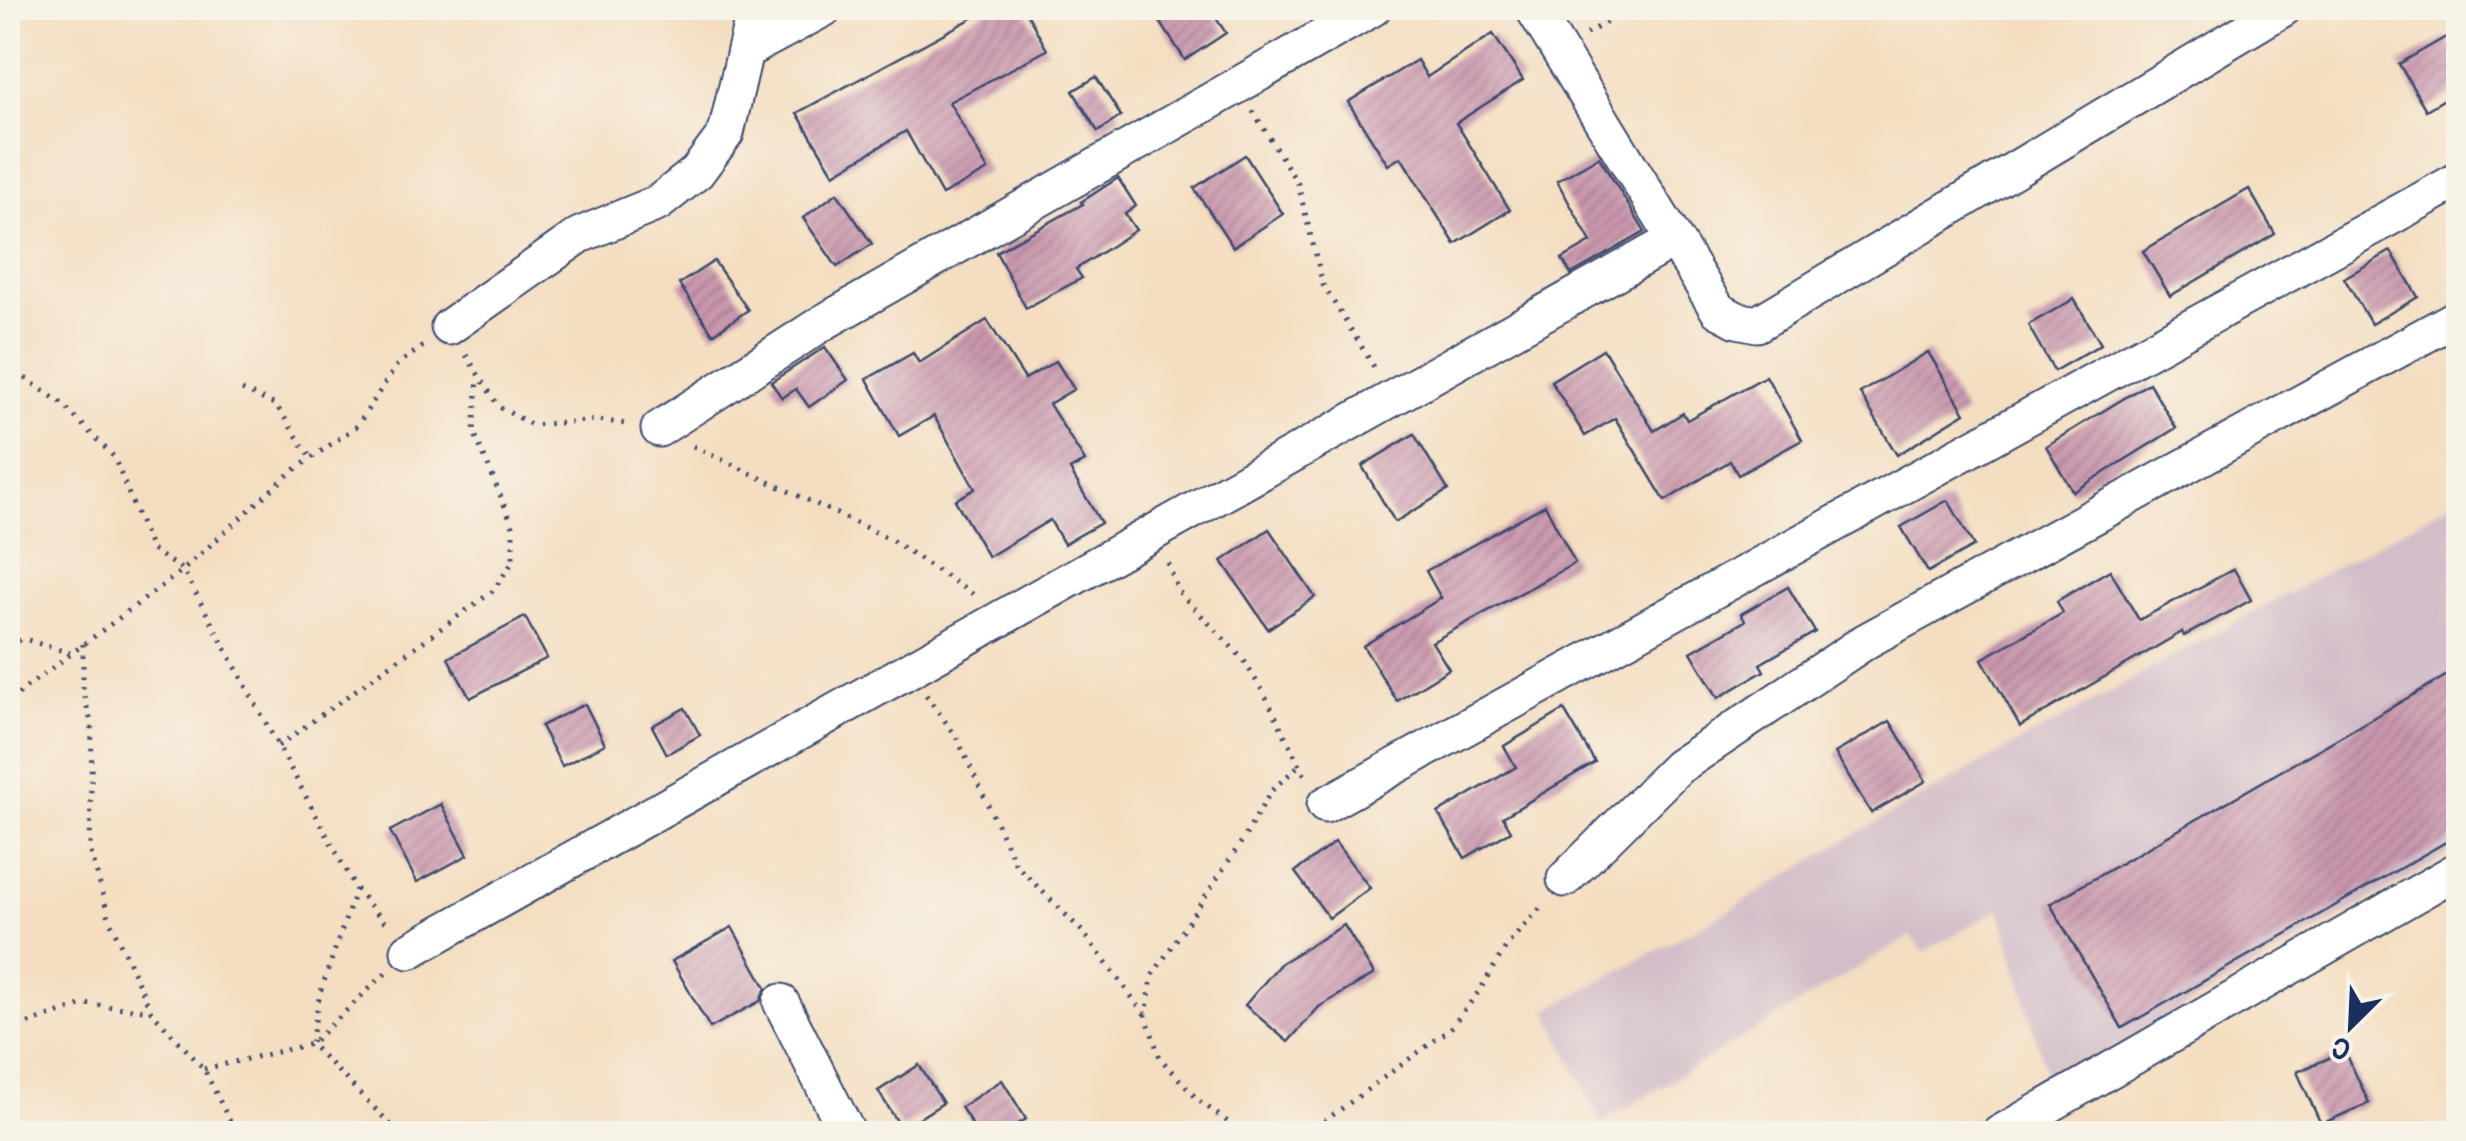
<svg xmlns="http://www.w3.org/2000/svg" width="2466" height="1141" viewBox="0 0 2466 1141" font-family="Pangolin,sans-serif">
	<defs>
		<pattern id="building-hatch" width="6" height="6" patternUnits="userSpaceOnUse" patternTransform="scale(2.5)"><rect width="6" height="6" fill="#ca98ae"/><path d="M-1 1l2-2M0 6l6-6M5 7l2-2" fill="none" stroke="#a37c91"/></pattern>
	</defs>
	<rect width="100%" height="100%" fill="#f7f3e8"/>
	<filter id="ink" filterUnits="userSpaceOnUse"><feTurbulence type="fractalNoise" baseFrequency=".01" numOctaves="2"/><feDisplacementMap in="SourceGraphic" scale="20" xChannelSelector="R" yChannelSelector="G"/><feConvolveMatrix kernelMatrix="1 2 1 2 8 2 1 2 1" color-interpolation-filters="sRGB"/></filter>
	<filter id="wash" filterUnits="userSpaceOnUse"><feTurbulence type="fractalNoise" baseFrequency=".0048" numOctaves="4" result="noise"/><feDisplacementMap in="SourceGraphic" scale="40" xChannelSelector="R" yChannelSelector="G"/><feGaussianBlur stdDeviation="2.25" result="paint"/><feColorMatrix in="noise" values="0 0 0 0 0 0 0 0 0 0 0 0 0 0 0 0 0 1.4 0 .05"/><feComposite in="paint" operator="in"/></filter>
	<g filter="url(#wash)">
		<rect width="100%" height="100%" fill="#f4dec1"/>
		<path fill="#d2bdc8" d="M 2458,499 L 2458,849 L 2049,1085 L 2000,908 L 1924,952 L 1911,936 L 1601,1123 L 1547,1010 L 1723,914 L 1867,827 Z"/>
		<g id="blocks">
			<g fill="url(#building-hatch)">
				<path d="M 991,8 L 1024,8 L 1047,50 L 949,102 L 988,170 L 942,195 L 906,131 L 834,174 L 797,113 Z"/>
				<path d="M 1172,8 L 1209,8 L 1226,33 L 1185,60 L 1157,17 Z"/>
				<path d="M 1493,34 L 1523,80 L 1456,123 L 1510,210 L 1455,244 L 1401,157 L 1388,165 L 1348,102 L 1417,60 L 1427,77 Z"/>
				<path d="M 2446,37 L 2458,59 L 2458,91 L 2426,110 L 2399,64 Z"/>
				<path d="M 1096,77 L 1121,116 L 1098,132 L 1073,91 Z"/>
				<path d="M 1245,155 L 1283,214 L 1233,247 L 1194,188 Z"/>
				<path d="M 1599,157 L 1645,232 L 1571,274 L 1562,259 L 1591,242 L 1557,181 Z"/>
				<path d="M 1118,178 L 1136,206 L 1125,214 L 1136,230 L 1076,269 L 1082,278 L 1026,308 L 996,252 L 1083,204 L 1081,202 Z"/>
				<path d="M 2249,189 L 2275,234 L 2170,296 L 2143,251 Z"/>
				<path d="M 837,193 L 872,244 L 837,267 L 803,218 Z"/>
				<path d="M 2391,251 L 2418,297 L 2371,324 L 2344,278 Z"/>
				<path d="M 714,261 L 748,310 L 713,334 L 679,284 Z"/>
				<path d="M 2074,299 L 2101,344 L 2054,371 L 2028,325 Z"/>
				<path d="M 987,320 L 1025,379 L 1056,361 L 1074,389 L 1049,404 L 1085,461 L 1070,470 L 1101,523 L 1064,544 L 1050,520 L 988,557 L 955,500 L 975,489 L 934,416 L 899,436 L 867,379 L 913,353 L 919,363 Z"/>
				<path d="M 825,347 L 848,380 L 809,407 L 796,389 L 782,398 L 771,382 Z"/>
				<path d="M 1603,349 L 1654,431 L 1683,413 L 1687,420 L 1766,376 L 1802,440 L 1738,475 L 1730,461 L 1665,501 L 1615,418 L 1585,436 L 1551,381 Z"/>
				<path d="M 1928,352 L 1965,413 L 1897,455 L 1860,393 Z"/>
				<path d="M 2149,383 L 2176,428 L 2073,492 L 2046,446 Z"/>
				<path d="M 1414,434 L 1448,490 L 1395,522 L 1362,466 Z"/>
				<path d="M 1948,500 L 1974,546 L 1928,572 L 1901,527 Z"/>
				<path d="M 1545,505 L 1575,563 L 1432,642 L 1449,669 L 1397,701 L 1363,646 L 1441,598 L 1426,571 Z"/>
				<path d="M 1269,529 L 1315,597 L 1268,629 L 1222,561 Z"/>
				<path d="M 2234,569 L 2251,600 L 2184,636 L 2182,632 L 2020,726 L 1982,659 L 2063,613 L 2057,601 L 2110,570 L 2139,620 Z"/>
				<path d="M 1788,587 L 1815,632 L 1760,664 L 1764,671 L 1718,698 L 1691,652 L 1745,621 L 1741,614 Z"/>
				<path d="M 525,617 L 547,658 L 470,698 L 448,658 Z"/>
				<path d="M 2458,669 L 2458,835 L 2122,1028 L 2050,904 Z"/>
				<path d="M 585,704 L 605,744 L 562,766 L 541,726 Z"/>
				<path d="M 685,708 L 700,735 L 667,754 L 652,726 Z"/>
				<path d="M 1564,710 L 1595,762 L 1503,817 L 1511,831 L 1465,858 L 1438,813 L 1516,767 L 1504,746 Z"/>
				<path d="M 1890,721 L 1926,781 L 1871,813 L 1835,753 Z"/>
				<path d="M 441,804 L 468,855 L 417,882 L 390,831 Z"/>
				<path d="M 1335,842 L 1370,888 L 1329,918 L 1295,872 Z"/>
				<path d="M 1344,925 L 1374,974 L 1319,1007 L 1288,1042 L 1245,1005 L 1281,963 Z"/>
				<path d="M 732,927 L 766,988 L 760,1001 L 710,1028 L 672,961 Z"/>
				<path d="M 2345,1051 L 2369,1103 L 2321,1124 L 2297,1072 Z"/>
				<path d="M 919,1065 L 943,1103 L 902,1129 L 878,1091 Z"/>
				<path d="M 1002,1080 L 1026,1119 L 1003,1134 L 978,1134 L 961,1107 Z"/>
			</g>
		</g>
	</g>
	<g filter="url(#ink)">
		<use href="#blocks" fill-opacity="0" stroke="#3c496d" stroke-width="2.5"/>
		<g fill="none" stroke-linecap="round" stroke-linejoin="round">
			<defs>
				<g id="street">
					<path d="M 1533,8 L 1718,310 L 1737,320 L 1757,324 L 2284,8"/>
					<path d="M 745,51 L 825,8"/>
					<path d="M 449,327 L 580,235 L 658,203 L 697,172 L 726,133 L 755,8"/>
					<path d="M 659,429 L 824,322 L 1373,8"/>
					<path d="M 1325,805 L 2458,180"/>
					<path d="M 1565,879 L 1678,767 L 1866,641 L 2458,317"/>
					<path d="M 409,951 L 1674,240"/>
					<path d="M 781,1002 L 848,1134"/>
					<path d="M 1999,1134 L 2458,870"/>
				</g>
			</defs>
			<use href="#street" stroke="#3c496d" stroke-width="39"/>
			<g stroke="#3c496d" stroke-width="5" stroke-dasharray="2.5 8" stroke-linecap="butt">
				<path d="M 1633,8 L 1669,12 L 1803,13 L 2108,8"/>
				<path d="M 1586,34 L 1631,8"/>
				<path d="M 1253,111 L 1298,184 L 1323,285 L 1376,370"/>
				<path d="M 466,355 L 499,407 L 532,425 L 598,420 L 626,424"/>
				<path d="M 8,366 L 61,403 L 114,457 L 151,550 L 183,570 L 356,889 L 389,927"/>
				<path d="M 242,390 L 276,405 L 311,458"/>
				<path d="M 693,446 L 890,539 L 974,595"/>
				<path d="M 1168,563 L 1178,591 L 1243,659 L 1266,697 L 1306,778"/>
				<path d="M 8,644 L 24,639 L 70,653"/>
				<path d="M 83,644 L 83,692 L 92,726 L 90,849 L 110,921 L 151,1011 L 204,1069 L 236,1134"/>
				<path d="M 926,695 L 956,736 L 1016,865 L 1082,931 L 1146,1016"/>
				<path d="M 8,713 L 20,692 L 183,570 L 290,473 L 357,426 L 397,365 L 426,344"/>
				<path d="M 278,746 L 493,591 L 513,561 L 513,526 L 474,432 L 478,378"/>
				<path d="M 356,889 L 320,993 L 311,1044 L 400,1134"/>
				<path d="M 8,1030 L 86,1004 L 151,1011"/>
				<path d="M 204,1069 L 311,1044 L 388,971"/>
				<path d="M 1244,1134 L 1198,1100 L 1160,1058 L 1146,1016 L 1152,976 L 1244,838 L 1271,791 L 1298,766"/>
				<path d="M 1307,1134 L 1450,1029 L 1480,990 L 1507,945 L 1544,904"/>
			</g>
			<use href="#street" stroke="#fff" stroke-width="35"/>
		</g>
	</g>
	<rect width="2466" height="1141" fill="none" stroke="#f7f3e8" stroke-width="40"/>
	<g transform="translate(2351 1026) rotate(204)" stroke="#f7f3e8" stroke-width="8" paint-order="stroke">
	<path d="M0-8L18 38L0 25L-18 38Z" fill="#1b2f5e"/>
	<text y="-15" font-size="28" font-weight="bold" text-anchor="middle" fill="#1b2f5e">С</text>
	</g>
</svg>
